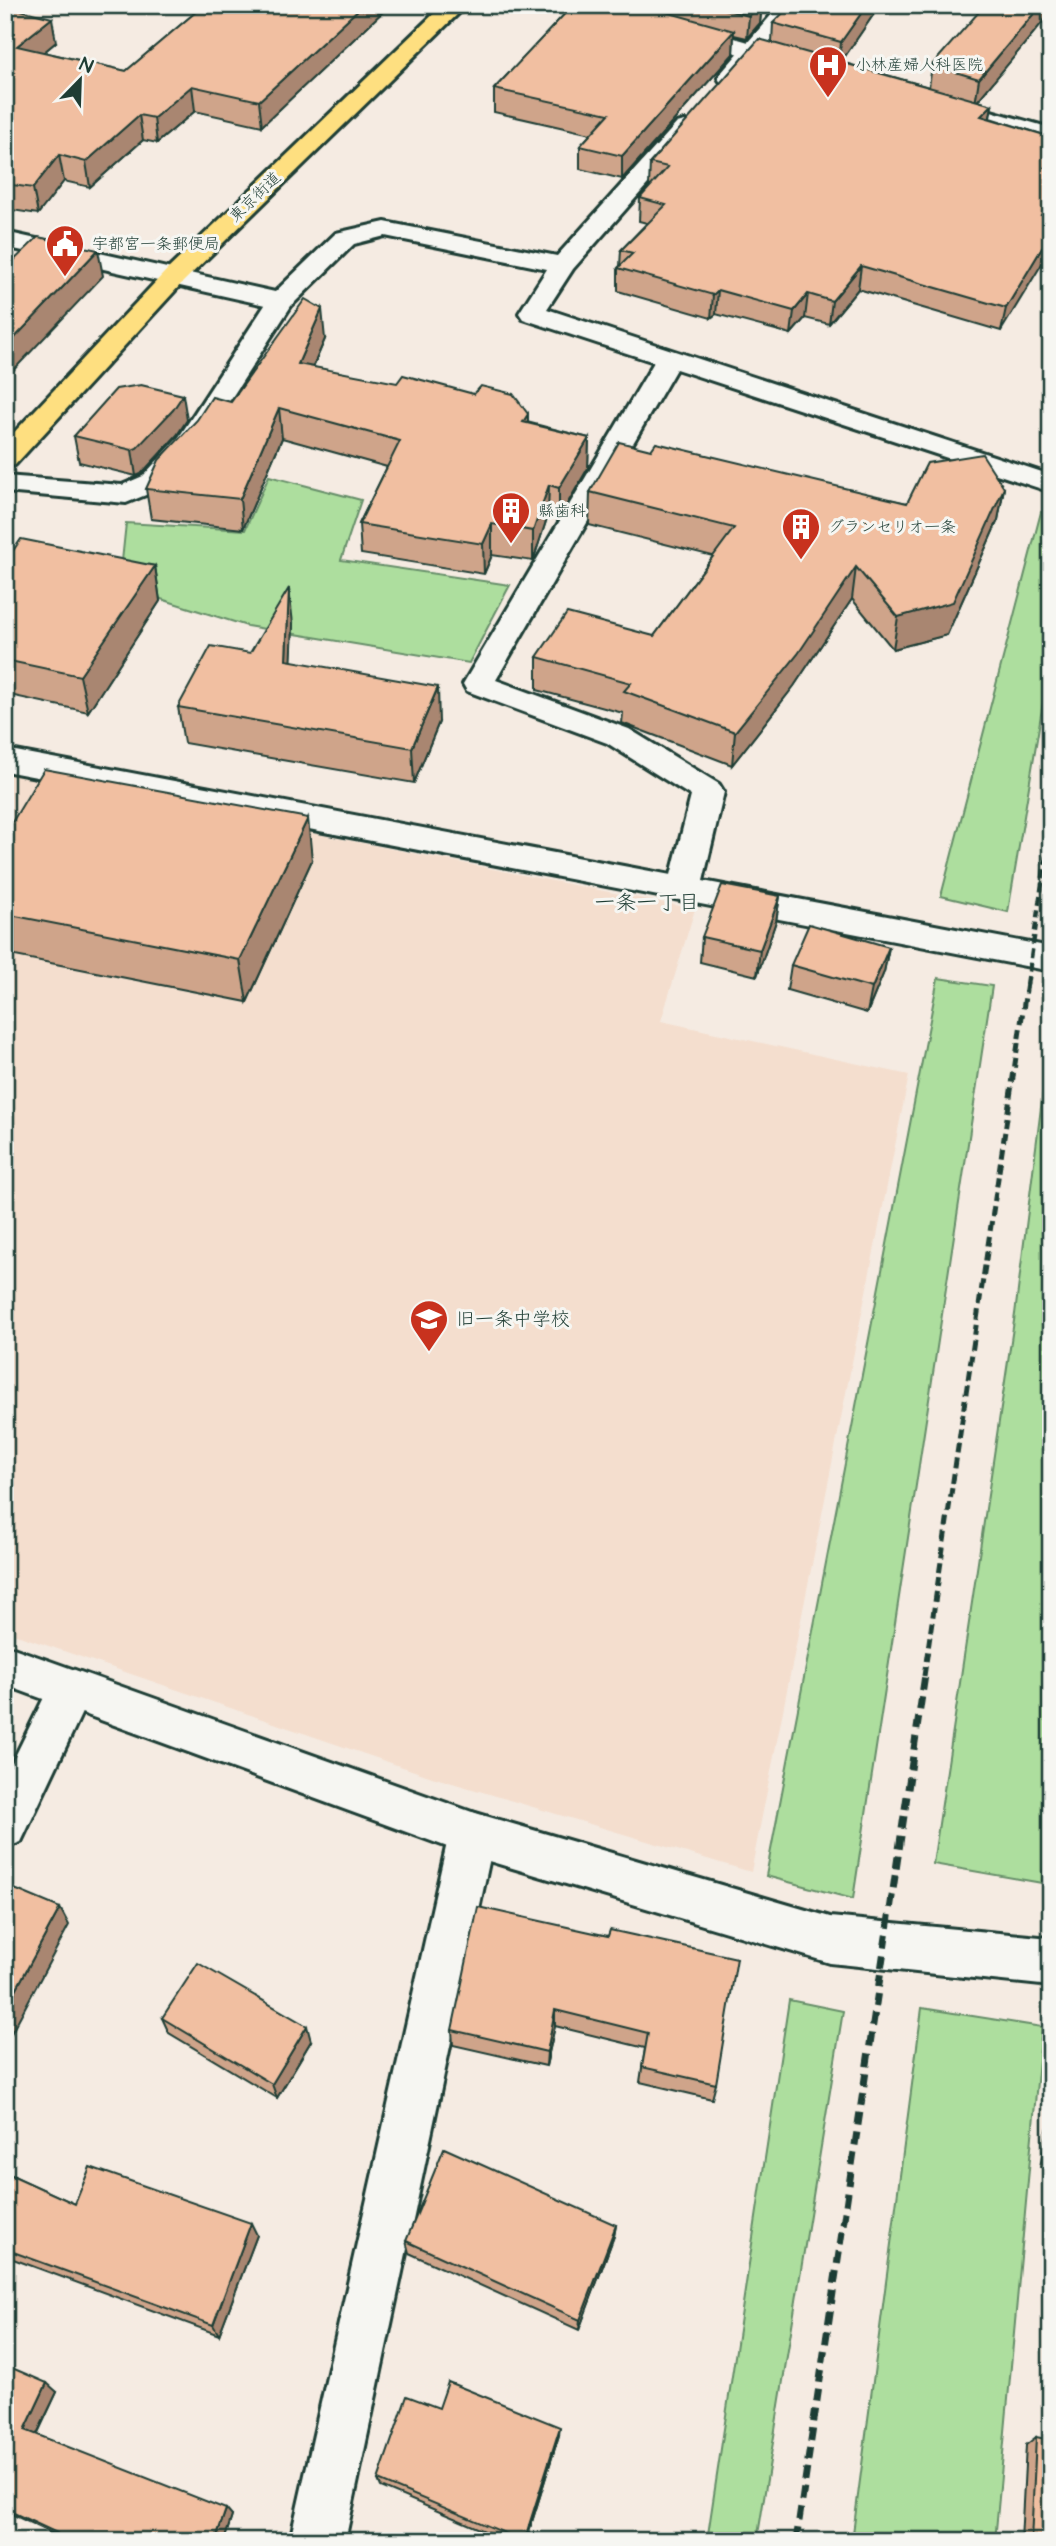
<svg xmlns="http://www.w3.org/2000/svg" width="1056" height="2546" viewBox="0 0 1056 2546" font-family="'Architects Daughter','Klee One',sans-serif">
	<rect width="100%" height="100%" fill="#f5ebe2"/>
	<filter id="ink" filterUnits="userSpaceOnUse"><feTurbulence type="fractalNoise" baseFrequency=".0143" numOctaves="2"/><feDisplacementMap in="SourceGraphic" scale="14" xChannelSelector="R" yChannelSelector="G"/><feConvolveMatrix kernelMatrix="1 2 1 2 8 2 1 2 1" color-interpolation-filters="sRGB"/></filter>
	<g filter="url(#ink)">
		<path fill="#f4dece" d="M 8,773 L 695,909 L 661,1021 L 909,1075 L 751,1872 L 432,1777 L 5,1631 L 5,780 Z"/>
		<g fill="#adde9e" stroke="#668e69" stroke-width="2">
			<path d="M 269,476 L 361,500 L 341,560 L 510,585 L 469,663 L 247,626 L 113,584 L 120,580 L 126,523 L 245,530 Z"/>
			<path d="M 1041,512 L 1051,514 L 1051,655 L 1008,912 L 941,896 Z"/>
			<path d="M 938,978 L 992,986 L 853,1899 L 766,1876 Z"/>
			<path d="M 1051,1028 L 1051,1807 L 1042,1883 L 933,1864 L 1015,1314 Z"/>
			<path d="M 789,2000 L 843,2011 L 757,2541 L 707,2541 Z"/>
			<path d="M 922,2008 L 1042,2027 L 995,2541 L 852,2541 Z"/>
		</g>
		<g fill="none" stroke-linecap="round" stroke-linejoin="round">
			<defs>
				<g id="minor">
					<path d="M 780,5 L 803,5 L 737,83 L 721,83 L 718,78 L 721,73 Z"/>
					<path d="M 685,121 L 693,123 L 697,128 L 693,133 L 573,269 L 547,309 L 1051,475 L 1051,492 L 676,369 L 496,680 L 629,729 L 719,784 L 724,792 L 703,881 L 1051,947 L 1051,971 L 5,771 L 5,749 L 671,875 L 691,796 L 607,743 L 467,691 L 463,684 L 654,362 L 523,319 L 519,313 L 547,269 L 385,236 L 354,244 L 291,306 L 199,448 L 163,488 L 126,503 L 5,492 L 5,476 L 122,485 L 143,476 L 179,437 L 265,305 L 5,247 L 5,232 L 275,292 L 336,233 L 385,222 L 557,256 L 677,123 Z"/>
					<path d="M 71,1669 L 87,1675 L 93,1689 L 21,1842 L 5,1848 L 5,1777 L 55,1675 Z"/>
					<path d="M 472,1812 L 488,1818 L 495,1834 L 345,2541 L 290,2541 L 449,1834 L 456,1818 Z"/>
				</g>
				<g id="tertiary">
					<path d="M 584,5 L 620,5 L 808,59 L 811,64 L 808,69 L 792,69 L 587,10 Z"/>
					<path d="M 938,96 L 1051,128 L 1051,142 L 930,108 L 926,103 L 930,98 Z"/>
					<path d="M 5,1645 L 472,1812 L 830,1917 L 1051,1938 L 1051,1986 L 830,1963 L 472,1856 L 5,1685 Z"/>
				</g>
				<path id="trunk" d="M 443,5 L 467,5 L 183,282 L 15,465 L 5,467 L 5,442 L 165,272 Z"/>
			</defs>
			<use href="#minor" stroke="#1f3d34" stroke-width="6"/>
			<use href="#tertiary" stroke="#1f3d34" stroke-width="6"/>
			<use href="#trunk" stroke="#1f3d34" stroke-width="6"/>
			<use href="#minor" fill="#f6f6f2" fill-rule="evenodd"/>
			<use href="#tertiary" fill="#f6f6f2" fill-rule="evenodd"/>
			<use href="#trunk" fill="#fedf80" fill-rule="evenodd"/>
			<path stroke="#1f3d34" stroke-width="4.5" stroke-dasharray="9 4.5" stroke-linecap="butt" d="M 1027,985 L 1051,823"/>
			<path stroke="#1f3d34" stroke-width="5" stroke-dasharray="10 5" stroke-linecap="butt" d="M 924,1676 L 1027,983"/>
			<path stroke="#1f3d34" stroke-width="7" stroke-dasharray="13 7" stroke-linecap="butt" d="M 796,2541 L 925,1675"/>
		</g>
		<g fill="#cfa48a" stroke="#1f3d34" stroke-width="2">
			<path d="M 204,5 L 390,5 L 262,126 L 195,111 L 157,143 L 143,140 L 90,187 L 64,181 L 38,214 L 5,209 L 5,6 L 56,42 L 44,52 L 126,71 Z"/>
			<path d="M 573,5 L 762,5 L 760,23 L 747,38 L 734,35 L 733,54 L 622,179 L 580,169 L 580,146 L 591,134 L 494,112 L 494,89 Z"/>
			<path d="M 880,5 L 841,62 L 929,87 L 932,65 L 1051,5 L 1051,12 L 977,101 L 992,105 L 990,118 L 1051,137 L 1001,331 L 858,289 L 829,324 L 805,318 L 791,334 L 716,314 L 711,318 L 618,291 L 618,268 L 620,266 L 621,250 L 647,223 L 639,221 L 640,198 L 651,186 L 649,186 L 650,163 L 772,42 L 773,23 Z"/>
			<path d="M 325,339 L 313,367 L 589,438 L 588,468 L 559,518 L 548,515 L 533,561 L 492,555 L 484,574 L 361,554 L 359,524 L 387,467 L 282,438 L 243,529 L 151,519 L 146,489 L 231,402 Z"/>
			<path d="M 187,420 L 177,435 L 141,474 L 136,476 L 79,462 L 74,436 Z"/>
			<path d="M 651,450 L 907,503 L 1004,488 L 998,520 L 947,635 L 893,649 L 852,599 L 794,686 L 732,765 L 622,723 L 623,713 L 537,690 L 537,657 L 654,636 L 713,556 L 589,525 L 590,492 Z"/>
			<path d="M 5,550 L 155,566 L 160,601 L 88,712 L 5,694 Z"/>
			<path d="M 293,624 L 291,661 L 439,722 L 414,783 L 184,743 L 178,707 L 250,653 Z"/>
			<path d="M 5,834 L 312,860 L 247,1002 L 5,954 Z"/>
			<path d="M 780,896 L 776,921 L 757,976 L 700,962 L 702,937 Z"/>
			<path d="M 889,947 L 884,972 L 867,1013 L 787,990 L 791,965 Z"/>
			<path d="M 608,1936 L 716,2084 L 712,2099 L 640,2082 L 645,2048 L 555,2026 L 546,2066 L 453,2045 L 452,2030 Z"/>
			<path d="M 162,2018 L 311,2041 L 277,2098 L 169,2033 Z"/>
			<path d="M 1051,2112 L 1051,2169 L 1040,2167 Z"/>
			<path d="M 5,2172 L 75,2204 L 257,2235 L 219,2335 L 5,2256 Z"/>
			<path d="M 616,2225 L 614,2236 L 579,2330 L 409,2253 L 406,2241 Z"/>
			<path d="M 5,2365 L 57,2392 L 37,2435 L 232,2516 L 224,2541 L 54,2541 L 56,2535 L 5,2511 Z"/>
			<path d="M 439,2408 L 559,2435 L 526,2541 L 508,2541 L 381,2487 L 378,2480 Z"/>
			<path d="M 1036,2437 L 1051,2541 L 1021,2541 L 1026,2445 Z"/>
		</g>
		<g fill="#a98671" stroke="#1f3d34" stroke-width="2">
			<path d="M 363,5 L 390,5 L 262,126 L 259,101 Z"/>
			<path d="M 759,5 L 762,5 L 760,23 L 747,38 L 749,16 Z"/>
			<path d="M 867,5 L 880,5 L 839,65 L 841,42 Z"/>
			<path d="M 1041,5 L 1051,5 L 1051,12 L 975,104 L 979,79 Z"/>
			<path d="M 52,18 L 56,42 L 21,71 L 17,46 Z"/>
			<path d="M 734,31 L 733,54 L 622,179 L 622,156 Z"/>
			<path d="M 192,86 L 195,111 L 157,143 L 154,118 Z"/>
			<path d="M 992,105 L 988,128 L 981,116 Z"/>
			<path d="M 139,115 L 143,140 L 90,187 L 86,162 Z"/>
			<path d="M 59,155 L 64,181 L 38,214 L 33,188 Z"/>
			<path d="M 1051,204 L 1051,222 L 1041,215 Z"/>
			<path d="M 1051,233 L 1051,249 L 1001,331 L 1006,308 Z"/>
			<path d="M 98,250 L 103,276 L 5,379 L 5,348 Z"/>
			<path d="M 861,266 L 858,289 L 829,324 L 832,301 Z"/>
			<path d="M 718,290 L 716,314 L 711,318 L 713,295 Z"/>
			<path d="M 808,294 L 805,318 L 791,334 L 794,311 Z"/>
			<path d="M 322,309 L 325,339 L 301,394 L 298,364 Z"/>
			<path d="M 183,395 L 187,420 L 177,435 L 141,474 L 136,476 L 132,450 Z"/>
			<path d="M 279,408 L 282,438 L 243,529 L 240,499 Z"/>
			<path d="M 528,414 L 528,444 L 523,422 Z"/>
			<path d="M 589,438 L 588,468 L 559,518 L 559,488 Z"/>
			<path d="M 549,485 L 548,515 L 533,561 L 533,531 Z"/>
			<path d="M 1004,488 L 998,520 L 947,635 L 893,649 L 898,617 Z"/>
			<path d="M 492,524 L 492,555 L 484,574 L 483,544 Z"/>
			<path d="M 155,566 L 160,601 L 88,712 L 80,676 Z"/>
			<path d="M 856,567 L 852,599 L 794,686 L 732,765 L 735,732 Z"/>
			<path d="M 289,588 L 293,624 L 290,696 L 286,660 Z"/>
			<path d="M 438,687 L 439,722 L 414,783 L 412,748 Z"/>
			<path d="M 308,818 L 312,860 L 247,1002 L 240,960 Z"/>
			<path d="M 780,896 L 776,921 L 757,976 L 760,950 Z"/>
			<path d="M 889,947 L 884,972 L 867,1013 L 872,988 Z"/>
			<path d="M 60,1908 L 69,1925 L 6,2043 L 5,2010 Z"/>
			<path d="M 555,2010 L 555,2026 L 546,2066 L 547,2052 Z"/>
			<path d="M 307,2026 L 311,2041 L 277,2098 L 272,2084 Z"/>
			<path d="M 251,2223 L 257,2235 L 219,2335 L 213,2325 Z"/>
			<path d="M 616,2225 L 614,2236 L 579,2330 L 580,2320 Z"/>
			<path d="M 47,2383 L 57,2392 L 35,2438 L 25,2430 Z"/>
			<path d="M 560,2427 L 559,2435 L 526,2541 L 524,2541 Z"/>
			<path d="M 226,2509 L 232,2516 L 224,2541 L 215,2541 Z"/>
		</g>
		<g fill="#f1bfa1" stroke="#1f3d34" stroke-width="2">
			<path d="M 204,5 L 363,5 L 259,101 L 192,86 L 154,118 L 139,115 L 86,162 L 59,155 L 33,188 L 5,184 L 5,6 L 52,18 L 17,46 L 126,71 Z"/>
			<path d="M 573,5 L 641,5 L 734,31 L 622,156 L 580,146 L 609,114 L 494,89 Z"/>
			<path d="M 709,5 L 759,5 L 749,16 Z"/>
			<path d="M 791,5 L 867,5 L 841,42 L 773,23 Z"/>
			<path d="M 985,5 L 1041,5 L 979,79 L 932,65 Z"/>
			<path d="M 759,39 L 992,105 L 981,116 L 1051,137 L 1051,162 L 1045,167 L 1051,168 L 1051,204 L 1041,215 L 1051,218 L 1051,233 L 1006,308 L 861,266 L 832,301 L 808,294 L 794,311 L 718,290 L 713,295 L 618,268 L 633,253 L 621,250 L 666,205 L 640,198 L 668,167 L 650,163 Z"/>
			<path d="M 38,237 L 98,250 L 5,348 L 5,269 Z"/>
			<path d="M 305,299 L 322,309 L 298,364 L 397,383 L 403,375 L 474,394 L 481,386 L 513,394 L 528,414 L 523,422 L 589,438 L 559,488 L 549,485 L 533,531 L 492,524 L 483,544 L 359,524 L 400,441 L 279,408 L 240,499 L 146,489 L 159,460 L 197,420 L 212,397 L 231,402 Z"/>
			<path d="M 141,385 L 183,395 L 173,410 L 137,448 L 132,450 L 74,436 L 116,389 Z"/>
			<path d="M 619,442 L 651,450 L 656,443 L 907,503 L 927,463 L 982,454 L 1004,488 L 953,602 L 898,617 L 856,567 L 798,654 L 735,732 L 624,691 L 631,683 L 537,657 L 567,613 L 654,636 L 734,528 L 590,492 Z"/>
			<path d="M 21,539 L 155,566 L 80,676 L 5,660 L 5,550 L 12,552 Z"/>
			<path d="M 289,588 L 286,660 L 438,687 L 412,748 L 178,707 L 211,646 L 250,653 Z"/>
			<path d="M 44,769 L 308,818 L 240,960 L 5,914 L 5,834 Z"/>
			<path d="M 722,885 L 780,896 L 760,950 L 702,937 Z"/>
			<path d="M 809,924 L 889,947 L 872,988 L 791,965 Z"/>
			<path d="M 5,1885 L 60,1908 L 5,2010 Z"/>
			<path d="M 478,1907 L 608,1936 L 610,1930 L 737,1958 L 716,2084 L 642,2067 L 648,2033 L 555,2010 L 547,2052 L 452,2030 Z"/>
			<path d="M 198,1963 L 307,2026 L 272,2084 L 162,2018 Z"/>
			<path d="M 444,2148 L 616,2225 L 580,2320 L 406,2241 Z"/>
			<path d="M 90,2167 L 251,2223 L 213,2325 L 5,2249 L 5,2172 L 75,2204 Z"/>
			<path d="M 5,2365 L 47,2383 L 25,2430 L 226,2509 L 215,2541 L 54,2541 L 57,2533 L 5,2509 Z"/>
			<path d="M 448,2382 L 560,2427 L 524,2541 L 378,2480 L 407,2396 L 439,2408 Z"/>
			<path d="M 1036,2437 L 1051,2440 L 1051,2541 L 1031,2541 Z"/>
		</g>
	</g>
	<defs>
		<symbol id="hospital-pin" viewBox="-11 -11 22 30"><path d="M0 17L-7.5 6A9.5 9.5 0 1 1 7.5 6Z" fill="#c8321e" stroke="#f6f6f2"/><path d="M-5-5h3v3.5h4V-5h3V5h-3V1.5h-4V5h-3Z" fill="#fff"/></symbol>
		<symbol id="civic-pin" viewBox="-11 -11 22 30"><path d="M0 17L-7.5 6A9.5 9.5 0 1 1 7.5 6Z" fill="#c8321e" stroke="#f6f6f2"/><path d="M-.6-6.5H3V-4.5H.6V-3L4-1V1h2V6H-6V1h2V-1L-.6-3ZM-1.2 2.5V6h2.4V2.5Z" fill="#fff"/></symbol>
		<symbol id="building-pin" viewBox="-11 -11 22 30"><path d="M0 17L-7.5 6A9.5 9.5 0 1 1 7.5 6Z" fill="#c8321e" stroke="#f6f6f2"/><path d="M-4-6H4V6H1V3H-1V6H-4ZM-2.5-4.3h1.7v1.8h-1.7ZM.8-4.3h1.7v1.8H.8ZM-2.5-1h1.7V.8h-1.7ZM.8-1h1.7V.8H.8Z" fill="#fff"/></symbol>
		<symbol id="school-pin" viewBox="-11 -11 22 30"><path d="M0 17L-7.5 6A9.5 9.5 0 1 1 7.5 6Z" fill="#c8321e" stroke="#f6f6f2"/><path d="M0-5L7-2L0 1L-7-2ZM-4 1L0 2.5L4 1V4Q0 6-4 4Z" fill="#fff"/></symbol>
	</defs>
	<g fill-rule="evenodd">
		<use href="#hospital-pin" x="806" y="43" width="44" height="60"/>
		<use href="#civic-pin" x="43" y="222" width="44" height="60"/>
		<use href="#building-pin" x="489" y="489" width="44" height="60"/>
		<use href="#building-pin" x="779" y="505" width="44" height="60"/>
		<use href="#school-pin" x="407" y="1297" width="44" height="60"/>
	</g>
	<g text-anchor="middle" dominant-baseline="central" stroke-width="6" stroke-linejoin="round" paint-order="stroke">
		<g font-size="16" fill="#1f3d34" stroke="#f6f6f2" text-anchor="start">
			<text x="855" y="65">小林産婦人科医院</text>
			<text x="92" y="244">宇都宮一条郵便局</text>
			<text x="538" y="511">縣歯科</text>
			<text x="828" y="527">グランセリオ一条</text>
		</g>
		<g font-size="16" fill="#1f3d34" stroke="#f6f6f2">
			<text transform="translate(255 197) rotate(-44)">東京街道</text>
		</g>
		<g font-size="19" fill="#1f3d34" stroke="#f6f6f2" text-anchor="start">
			<text x="456" y="1319">旧一条中学校</text>
		</g>
		<g font-size="21" fill="#1f3d34" stroke="#f6f6f2">
			<text x="647" y="902">一条一丁目</text>
		</g>
	</g>
	<rect width="1056" height="2546" fill="none" stroke="#f6f6f2" stroke-width="28"/>
	<rect x="14" y="14" width="1028" height="2518" fill="none" stroke="#1f3d34" stroke-width="2.5" filter="url(#ink)"/>
	<g transform="translate(80 80) rotate(23)" stroke="#f6f6f2" stroke-width="5" paint-order="stroke">
	<path d="M0-5L12 26L0 18L-12 26Z" fill="#1f3d34"/>
	<text y="-10" font-size="19" font-weight="bold" text-anchor="middle" fill="#1f3d34">N</text>
	</g>
</svg>
